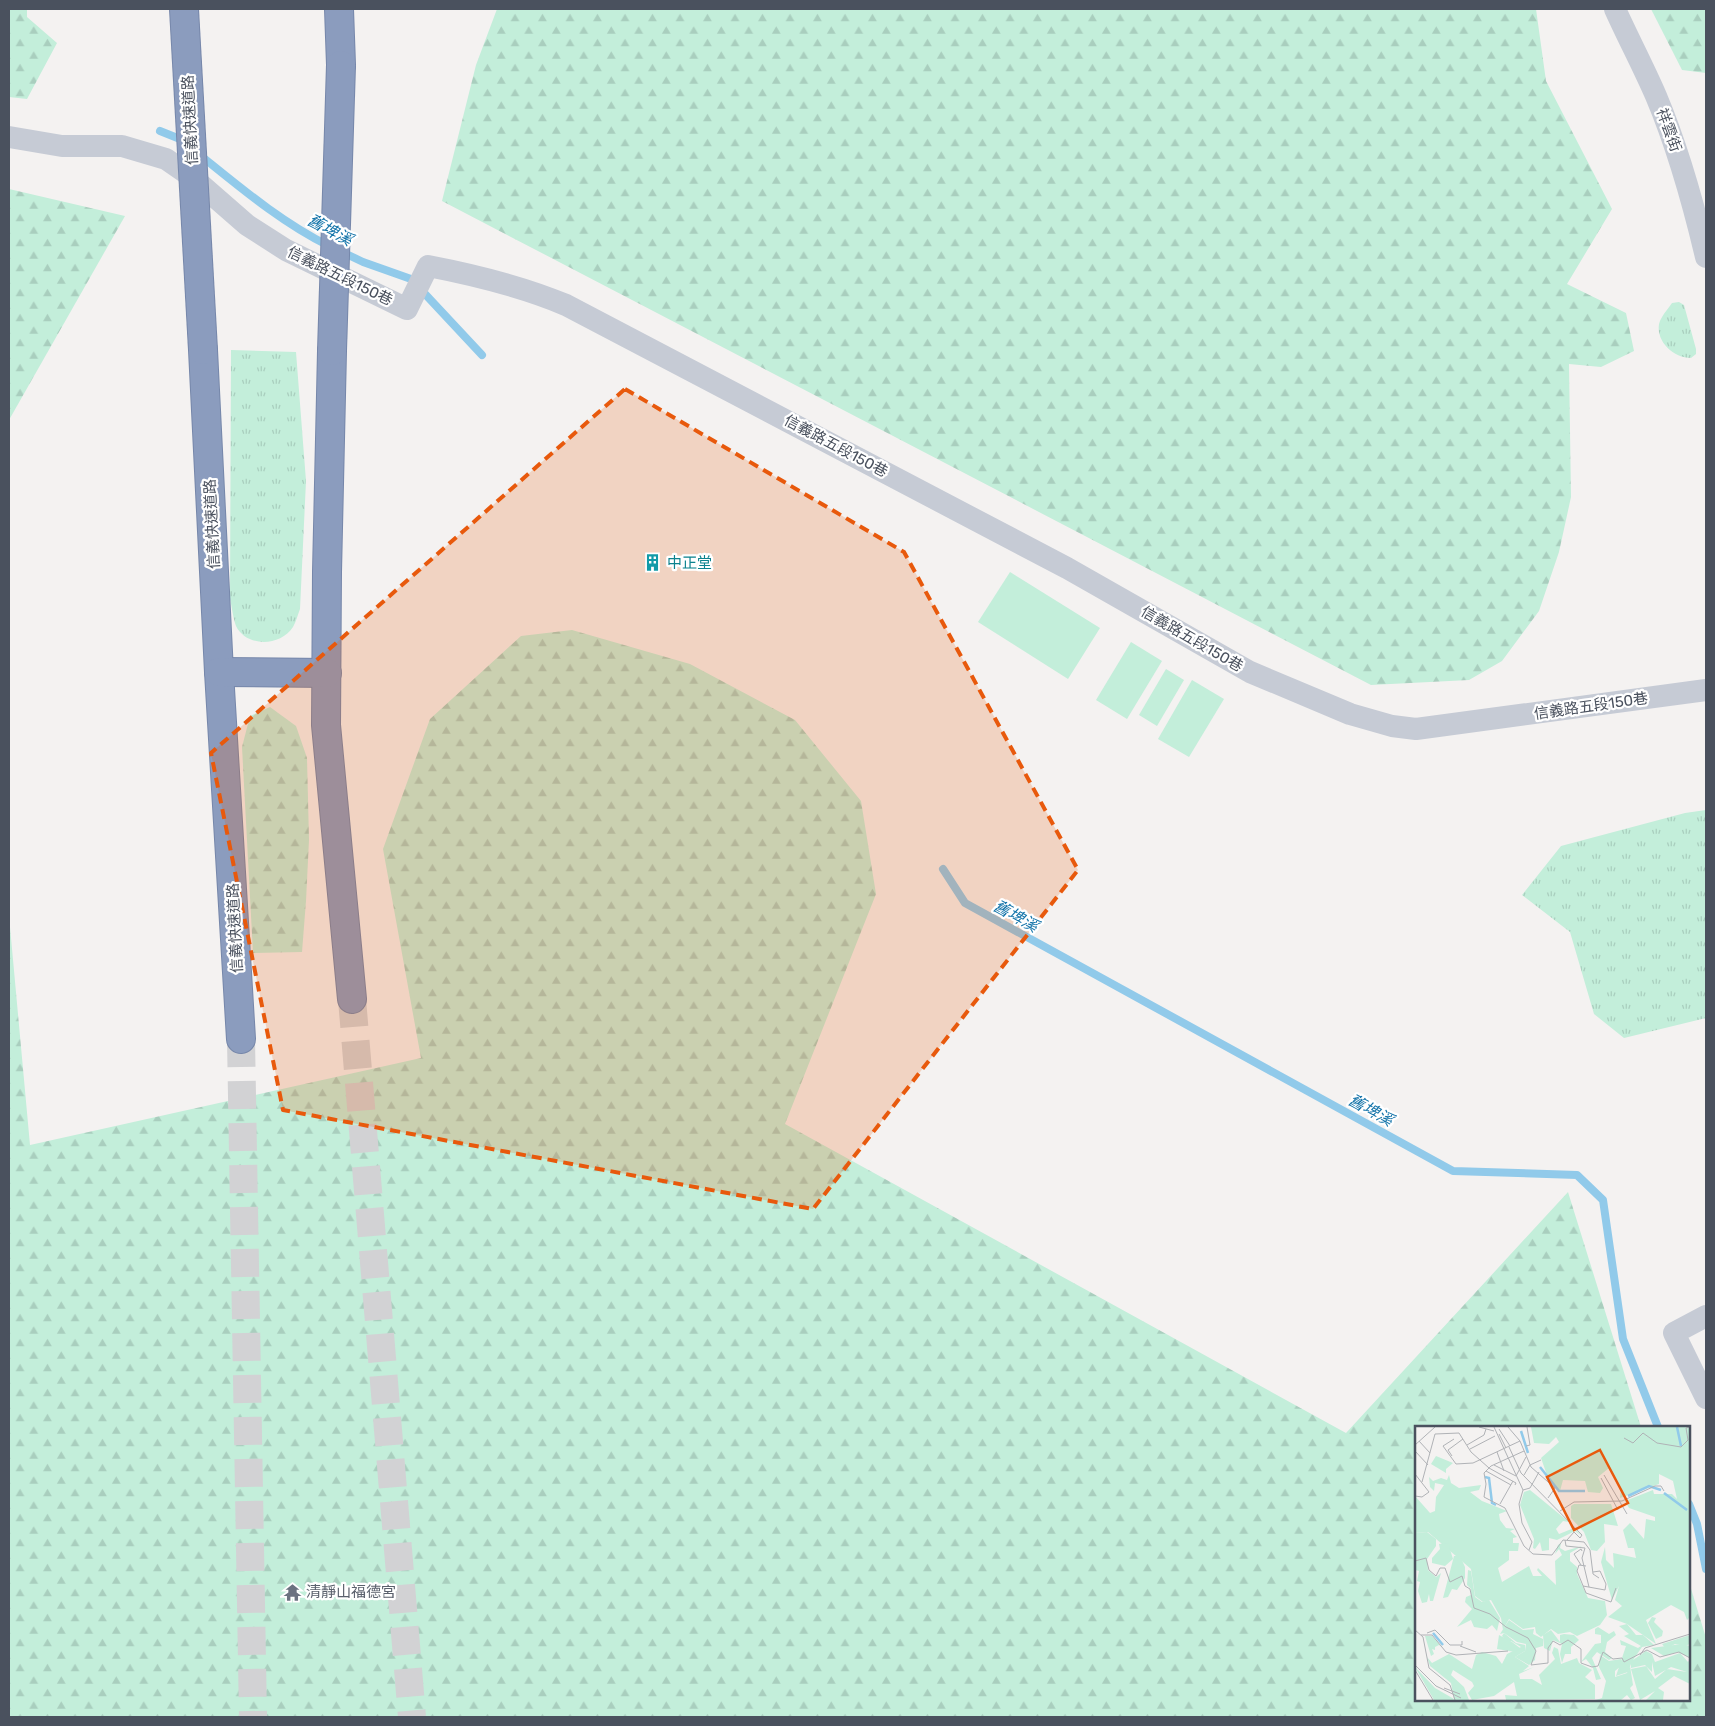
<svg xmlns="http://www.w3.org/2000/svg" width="1715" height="1726" viewBox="0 0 1715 1726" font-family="Rubik,'Noto Sans TC',sans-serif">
	<defs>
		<pattern id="grass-tufts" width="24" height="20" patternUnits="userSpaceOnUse" patternTransform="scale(1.25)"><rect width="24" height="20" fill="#c3eeda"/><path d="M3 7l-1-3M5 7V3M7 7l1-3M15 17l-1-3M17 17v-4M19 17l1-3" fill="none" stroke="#a9cebe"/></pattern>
		<pattern id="forest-firs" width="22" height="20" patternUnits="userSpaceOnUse" patternTransform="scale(1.25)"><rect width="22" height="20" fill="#c3eeda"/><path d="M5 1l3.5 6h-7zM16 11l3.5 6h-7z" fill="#a9cebe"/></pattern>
	</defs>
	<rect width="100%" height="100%" fill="#f4f2f1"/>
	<g fill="url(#grass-tufts)">
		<path d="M 1679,302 L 1684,305 L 1696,349 L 1696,354 L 1691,358 C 1674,358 1656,342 1659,324 C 1661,316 1668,309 1672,303 Z"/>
		<path d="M 231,350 L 296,352 L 306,481 L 300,609 C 298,614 296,622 293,627 C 280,647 246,647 236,626 C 233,618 232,607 230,599 Z"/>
		<path d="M 1706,810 L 1706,1018 L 1624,1038 L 1594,1014 L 1570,932 L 1522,895 L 1561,846 L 1685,813 Z"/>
	</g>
	<g fill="url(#forest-firs)">
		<path d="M 9,9 L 27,9 L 27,17 L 57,43 L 27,99 L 9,97 Z"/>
		<path d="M 497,9 L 1536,9 L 1546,81 L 1612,209 L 1567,284 L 1626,313 L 1634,351 L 1601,367 L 1569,364 L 1571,497 L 1559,552 L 1539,611 L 1502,661 L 1469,680 L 1371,685 L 442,201 L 476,65 Z"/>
		<path d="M 1651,9 L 1706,9 L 1706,73 L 1682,70 Z"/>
		<path d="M 9,189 L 125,216 L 9,420 Z"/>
		<path d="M 572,630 L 690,664 L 795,720 L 861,801 L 876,894 L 785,1124 L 1346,1433 L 1568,1192 L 1641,1427 L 1416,1427 L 1416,1700 L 1689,1700 L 1689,1582 L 1706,1638 L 1706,1717 L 9,1717 L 9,916 L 30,1145 L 421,1058 L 383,849 L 430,719 L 521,636 Z"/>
		<path d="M 270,707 L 296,726 L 307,758 L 309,840 L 306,901 L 302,952 L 253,953 L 242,747 L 250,716 Z"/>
	</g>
	<g fill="#c3eeda">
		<path d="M 1010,572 L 1100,628 L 1068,679 L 978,622 Z"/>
		<path d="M 1131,642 L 1162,661 L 1127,719 L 1096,700 Z"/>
		<path d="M 1166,669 L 1184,680 L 1157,726 L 1139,715 Z"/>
		<path d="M 1192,680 L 1224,699 L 1189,757 L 1158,739 Z"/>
	</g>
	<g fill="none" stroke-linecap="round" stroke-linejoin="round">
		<g stroke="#91caea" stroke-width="8">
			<path d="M 160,131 L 180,139 L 185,143"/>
			<path d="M 200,155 C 241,188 281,222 329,246"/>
			<path d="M 342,252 L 363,262 L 411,279 L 482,355"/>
			<path d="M 943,869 L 965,903 L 1453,1171 L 1577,1175 L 1603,1200 L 1623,1339 L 1658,1427"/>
			<path d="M 1689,1504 L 1697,1524 L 1706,1569"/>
		</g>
		<g stroke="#d2d2d4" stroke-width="28" stroke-dasharray="28 14" stroke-linecap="butt">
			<path d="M 352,999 L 412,1717"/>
			<path d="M 241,1039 L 253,1717"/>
		</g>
		<defs>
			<g id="highway">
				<path d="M 339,9 L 341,65"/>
				<path d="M 203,350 L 219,672 L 241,1039"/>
				<path d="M 332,351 L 327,572 L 326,725 L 352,999"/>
				<path d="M 219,672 L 327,673"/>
			</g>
		</defs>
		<use href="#highway" stroke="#7687aa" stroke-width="30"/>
		<g stroke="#c6cbd5" stroke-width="22">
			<path d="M 1615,9 C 1628,38 1643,66 1656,96 C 1678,148 1693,202 1706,257"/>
			<path d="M 9,137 L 62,146 L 122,146 L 166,159 L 192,177 L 247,225 L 286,250 L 407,309 L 428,266 C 475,275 521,286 566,305 L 1067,568 L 1250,672 L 1350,714 L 1392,726 L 1416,729 L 1706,690"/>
			<path d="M 1706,1316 L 1674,1333 L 1706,1398"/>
		</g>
		<use href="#highway" stroke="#8b9cbe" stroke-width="28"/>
		<defs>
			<g id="highway-bridge">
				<path d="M 184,9 L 203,350"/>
				<path d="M 332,351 L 341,65"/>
			</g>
		</defs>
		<use href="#highway-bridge" stroke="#7687aa" stroke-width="30" stroke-linecap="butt"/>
		<use href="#highway-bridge" stroke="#8b9cbe" stroke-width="28"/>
	</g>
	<path fill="#e8590c" fill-opacity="0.2" stroke="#e8590c" stroke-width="4" stroke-dasharray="10 6" stroke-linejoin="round" d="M 625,389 L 904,552 L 1078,870 L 813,1209 L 283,1110 L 211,753 Z"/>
	<defs>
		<symbol id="building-bare" viewBox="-9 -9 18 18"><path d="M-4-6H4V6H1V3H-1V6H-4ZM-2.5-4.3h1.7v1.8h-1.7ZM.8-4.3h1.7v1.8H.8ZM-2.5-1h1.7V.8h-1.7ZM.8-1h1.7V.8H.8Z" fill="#0f9aa8" stroke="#fff" stroke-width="2.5" paint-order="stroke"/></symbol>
		<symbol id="temple-bare" viewBox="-9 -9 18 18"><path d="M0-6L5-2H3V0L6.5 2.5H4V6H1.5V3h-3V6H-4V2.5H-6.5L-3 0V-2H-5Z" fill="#6b7280" stroke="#fff" stroke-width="2.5" paint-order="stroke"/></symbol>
	</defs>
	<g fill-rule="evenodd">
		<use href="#building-bare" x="640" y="550" width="25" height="25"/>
		<use href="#temple-bare" x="280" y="1580" width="25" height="25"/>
	</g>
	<g text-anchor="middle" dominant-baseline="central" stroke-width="4.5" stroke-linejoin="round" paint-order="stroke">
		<g font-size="15" fill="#4a515e" stroke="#fff">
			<text transform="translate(190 120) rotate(-93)">信義快速道路</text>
			<text transform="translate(1669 130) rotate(70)">祥雲街</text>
			<text transform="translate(340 276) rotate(26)">信義路五段150巷</text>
			<text transform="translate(836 446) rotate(28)">信義路五段150巷</text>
			<text transform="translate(212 524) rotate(-93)">信義快速道路</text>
			<text transform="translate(1192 639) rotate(30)">信義路五段150巷</text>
			<text transform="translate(1591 706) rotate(-8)">信義路五段150巷</text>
			<text transform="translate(235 928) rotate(-93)">信義快速道路</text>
		</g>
		<g font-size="15" fill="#0d838f" stroke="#fff" text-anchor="start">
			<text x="667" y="563">中正堂</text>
		</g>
		<g font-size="15" fill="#5b616d" stroke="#fff" text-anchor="start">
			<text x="306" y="1592">清靜山福德宮</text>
		</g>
		<g font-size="16" font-style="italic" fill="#1273a9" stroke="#fff">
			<text transform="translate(330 230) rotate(28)">舊埤溪</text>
			<text transform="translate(1016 916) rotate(29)">舊埤溪</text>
			<text transform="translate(1371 1110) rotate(29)">舊埤溪</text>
		</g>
	</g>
	<g transform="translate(1415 1426)">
		<rect width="275" height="275" fill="#f4f2f1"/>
		<path d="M 116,1 L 275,1 L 275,191 L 272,194 L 269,186 L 256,179 L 231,194 L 241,218 L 212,198 L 193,191 L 207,180 L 200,174 L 204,160 L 197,174 L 186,136 L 190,121 L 191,134 L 199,142 L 198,127 L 221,132 L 219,122 L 213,122 L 208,104 L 215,97 L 229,113 L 231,93 L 240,95 L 240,91 L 214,82 L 210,75 L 238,64 L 239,68 L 257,68 L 262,73 L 258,55 L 244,48 L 244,58 L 205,72 L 206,62 L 194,42 L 183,51 L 188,62 L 185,67 L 173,66 L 170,55 L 148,54 L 145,65 L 133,52 L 126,32 L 144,16 L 141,11 L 134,18 L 119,17 ZM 34,49 L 36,57 L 44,62 L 66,59 L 64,64 L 55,66 L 67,75 L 92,85 L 84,88 L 85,94 L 91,102 L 100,103 L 95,105 L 102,111 L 98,112 L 98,117 L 104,117 L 103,125 L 94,125 L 94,134 L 83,142 L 87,156 L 114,140 L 118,150 L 127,150 L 122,144 L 123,142 L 141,159 L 140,135 L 147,129 L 144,123 L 140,128 L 143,119 L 146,117 L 145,122 L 150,125 L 167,120 L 155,127 L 155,135 L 162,141 L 162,148 L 173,172 L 190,175 L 192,189 L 185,199 L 162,210 L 155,206 L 143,208 L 136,203 L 126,211 L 121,207 L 120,201 L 108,203 L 94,193 L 88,204 L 86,192 L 76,174 L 68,176 L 60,170 L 56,143 L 13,106 L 0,107 L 0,70 L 15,87 L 20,85 L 21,71 L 29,59 L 20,57 L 19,65 L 15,61 L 14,51 L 18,55 L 26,52 L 32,54 ZM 115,64 L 154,96 L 148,95 L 141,103 L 144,108 L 159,102 L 167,110 L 160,105 L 142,114 L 134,112 L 134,124 L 127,125 L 125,116 L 120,123 L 118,122 L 119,113 L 105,79 L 109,66 ZM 159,78 L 196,78 L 203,100 L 189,98 L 190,116 L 182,125 L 176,124 L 169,106 L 156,92 L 156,80 ZM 89,207 L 101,217 L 110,219 L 110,225 L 100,231 L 114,240 L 108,245 L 119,241 L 104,248 L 105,253 L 117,253 L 127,259 L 124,249 L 140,233 L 137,227 L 139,221 L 143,223 L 146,238 L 162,232 L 164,237 L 177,244 L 170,251 L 180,259 L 180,273 L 91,274 L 90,269 L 102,270 L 99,256 L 79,270 L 57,274 L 53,267 L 59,260 L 57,256 L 38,244 L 36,249 L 49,261 L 54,274 L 19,274 L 0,241 L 20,262 L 39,273 L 36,257 L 15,240 L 12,231 L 17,237 L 34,228 L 57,243 L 61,229 L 67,226 L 81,230 L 87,238 L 92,228 L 106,221 L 96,215 L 93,217 L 87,210 ZM 275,209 L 275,218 L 270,220 L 260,218 L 251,223 L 247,218 ZM 10,210 L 17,210 L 28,222 L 24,219 L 20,221 L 20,224 L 17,223 L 19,228 L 16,230 ZM 185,229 L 194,235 L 206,233 L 207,239 L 200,245 L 200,251 L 212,247 L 215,240 L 218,259 L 215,262 L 220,272 L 216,274 L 212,269 L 206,274 L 181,274 L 187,272 L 191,255 L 184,241 Z" fill="#c3eeda"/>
		<path d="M 12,106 L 21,113 L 21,120 L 12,133 L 13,144 L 21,151 L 26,147 L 18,175 L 15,175 L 14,168 L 12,176 L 7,177 L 3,165 L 5,156 L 2,155 L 4,145 L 0,144 L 0,107 ZM 33,117 L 38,133 L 30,140 L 17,137 L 17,132 L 25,123 L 24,118 ZM 39,130 L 45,130 L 50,141 L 50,152 L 42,164 L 37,163 L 33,171 L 28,172 ZM 53,144 L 56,145 L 60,171 L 67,176 L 74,174 L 85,192 L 82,205 L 77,199 L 72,203 L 59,201 L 56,194 L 42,201 L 57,183 L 50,176 L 51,171 L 56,169 L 56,163 L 52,159 ZM 237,191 L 241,192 L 239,196 L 248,205 L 247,210 L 241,213 L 233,197 ZM 94,194 L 108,204 L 119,203 L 118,208 L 128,213 L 128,220 L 121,222 L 120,234 L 114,239 L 100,231 L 110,225 L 111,218 L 102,216 L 89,207 L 85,208 ZM 212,198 L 221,209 L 228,209 L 239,219 L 227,221 L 218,234 L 231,225 L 237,228 L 240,236 L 265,227 L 273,236 L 275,233 L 275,258 L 259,250 L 243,262 L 249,266 L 248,274 L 231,274 L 240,265 L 225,274 L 216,243 L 231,240 L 240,253 L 252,243 L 272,246 L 256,241 L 240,250 L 237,236 L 237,246 L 230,239 L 216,242 L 216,238 L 213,246 L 201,250 L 211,220 L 206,219 L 205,214 L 223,222 L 226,220 L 209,210 L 214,208 L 204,200 ZM 183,201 L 194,208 L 199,205 L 201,209 L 192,216 L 190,226 L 197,232 L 194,234 L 182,226 L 177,232 L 186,253 L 181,254 L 178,242 L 171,233 L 166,236 L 180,218 L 186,217 L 186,209 L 180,208 L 180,203 ZM 136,204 L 145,216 L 145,209 L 149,208 L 159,209 L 164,214 L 156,221 L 156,228 L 150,228 L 147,237 L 145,228 L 147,218 L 138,214 L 135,225 L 129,222 L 128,209 ZM 84,209 L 97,216 L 105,222 L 100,226 L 82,223 ZM 267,218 L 275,220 L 275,232 L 263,226 L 249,230 L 236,222 Z" fill="#c3eeda"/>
		<path d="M 21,30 L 38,37 L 31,43 L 31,47 L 16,38 Z" fill="#c3eeda"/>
		<path fill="none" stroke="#91caea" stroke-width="2.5" d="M 262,1 L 266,20M 106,5 L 113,27M 125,41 L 144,65 L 170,65M 70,51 L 74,52 L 77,77 L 81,79M 249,67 L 272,84M 213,70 L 234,60 L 246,64M 18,207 L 28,219"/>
		<path fill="none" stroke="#b0b2b6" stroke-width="1" d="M 64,1 L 79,5M 79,1 L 108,64M 93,1 L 105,15 L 116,41 L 140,62 L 133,72M 84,3 L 95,20M 44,7 L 56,26 L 74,42 L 101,57 L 100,59M 20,8 L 44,7M 84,8 L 91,22M 209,12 L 218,17 L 228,7 L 242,17 L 266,21 L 273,14 L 271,2 L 275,1M 39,13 L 28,20 L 41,38 L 58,37 L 105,15M 4,15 L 15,27M 0,19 L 20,1M 52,19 L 69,9 L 71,3M 111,20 L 115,19 L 112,1M 94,21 L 106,47 L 167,109 L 165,112 L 159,106 L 152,114M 55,23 L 80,10M 0,25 L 13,39M 109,25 L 76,40 L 69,47 L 71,58 L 69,71 L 90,82 L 109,120 L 118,128 L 137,129 L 148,114 L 169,116 L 175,124 L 178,148 L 184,152M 82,26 L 89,45M 37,30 L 33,24 L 48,13M 79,39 L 101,50M 71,45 L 96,59M 0,48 L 14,66 L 7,71 L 0,70M 109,49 L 115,39 L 126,34M 189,49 L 212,88M 101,50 L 111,31M 186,52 L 203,84M 7,56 L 20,8M 108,64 L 104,78 L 107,97 L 117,116 L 114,124M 108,64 L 115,62 L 124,46M 85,78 L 98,55M 145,85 L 159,76 L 207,75 L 240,60 L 246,60 L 249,65M 150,114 L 151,120 L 170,122 L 167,132 L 174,161M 0,135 L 11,132 L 14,144 L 21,150 L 25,142 L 30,142 L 35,156 L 47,150 L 50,160 L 55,163 L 59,182 L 75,188 L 91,201 L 113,212 L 121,225 L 116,239 L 133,237 L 133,222 L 138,215 L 145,219 L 153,214 L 166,223 L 166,237 L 177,241 L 183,240 L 188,226 L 198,233 L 207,232 L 209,236 L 232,224 L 245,231 L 264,226 L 275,232M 166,139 L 159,128 L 166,123 L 167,125M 171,140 L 164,139 L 162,145 L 171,167 L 196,176 L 201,162M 168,160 L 190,164 L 191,158 L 185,145 L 178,146M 0,204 L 8,211 L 14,242 L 35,259 L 40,274M 12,207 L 20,204 L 35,219 L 47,219 L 47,215M 6,209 L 17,209 L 31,226 L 41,229 L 93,225M 45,220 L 61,226M 225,229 L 230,222 L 275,208M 0,239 L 21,260 L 46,272M 0,244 L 18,274M 29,262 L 45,268"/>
		<path fill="#e8590c" fill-opacity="0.15" stroke="#e8590c" stroke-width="2.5" d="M 185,24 L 213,77 L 159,104 L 132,51 Z"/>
		<rect width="275" height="275" fill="none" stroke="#4a515e" stroke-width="2.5"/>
	</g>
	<rect width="1715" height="1726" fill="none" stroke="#4a515e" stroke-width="20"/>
</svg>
